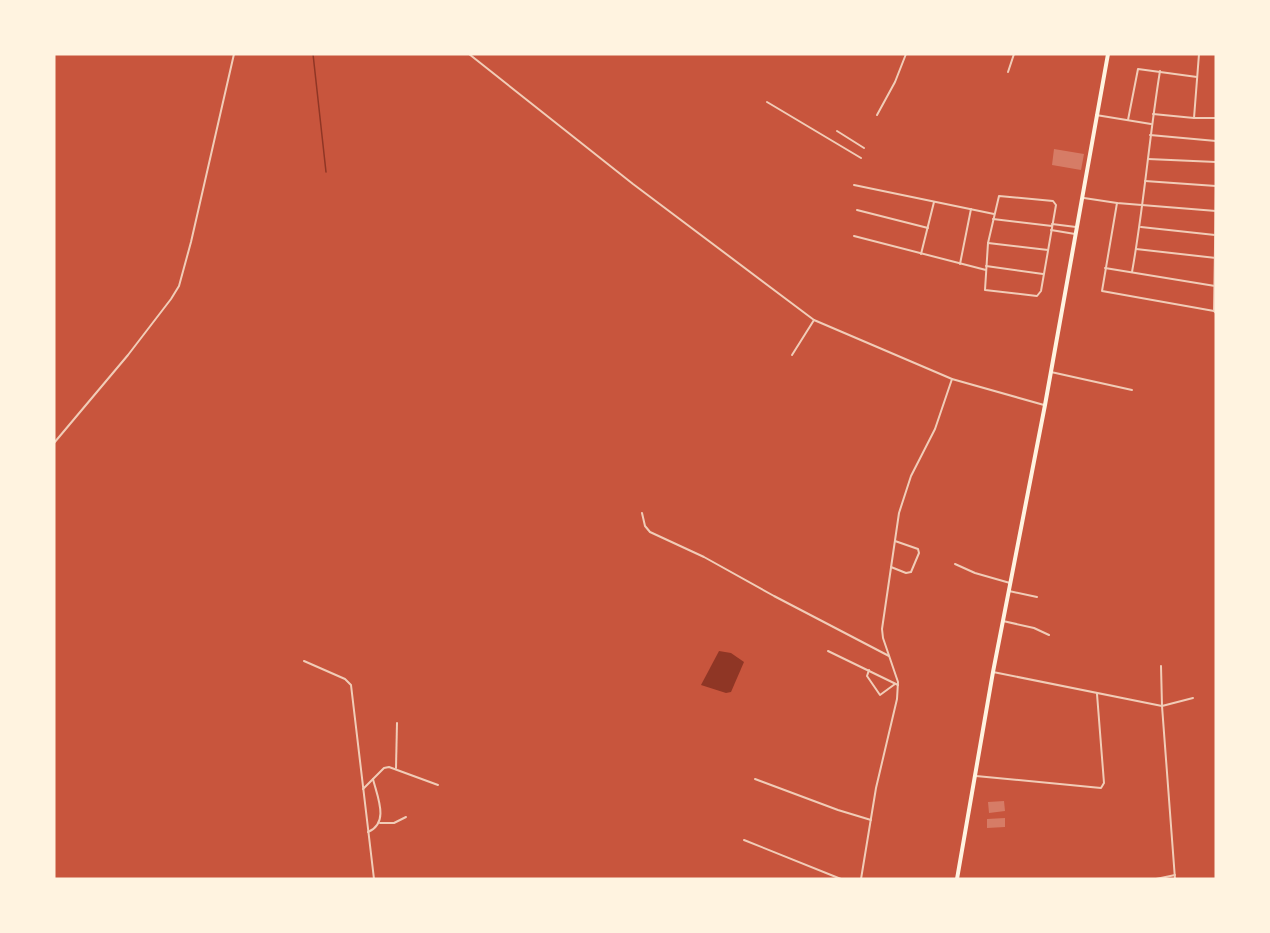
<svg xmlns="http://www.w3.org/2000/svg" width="1270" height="933" viewBox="0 0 1270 933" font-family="'Work Sans',sans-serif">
	<rect width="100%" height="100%" fill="#c8553d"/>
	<path fill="#8f3625" d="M 719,651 L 731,653 L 744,662 L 731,692 L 726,693 L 701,685 Z"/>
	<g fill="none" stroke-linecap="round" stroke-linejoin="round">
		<path stroke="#8f3625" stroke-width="1.5" d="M 313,54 L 326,172"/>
	</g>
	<g fill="#d67c66">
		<path d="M 1054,149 L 1084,154 L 1081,170 L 1052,165 Z"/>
		<path d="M 1004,801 L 1005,811 L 989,813 L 988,802 Z"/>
		<path d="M 1005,818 L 1005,827 L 987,828 L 987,819 Z"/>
	</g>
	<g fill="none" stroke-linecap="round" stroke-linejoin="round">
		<g stroke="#f1ccb7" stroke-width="2">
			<path d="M 469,54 L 633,184 L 814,320 L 952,379 L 1044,405"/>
			<path d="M 1008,72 L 1014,54"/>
			<path d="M 767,102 L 861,158"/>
			<path d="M 1153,114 L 1194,118 L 1216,118"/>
			<path d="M 877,115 L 895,82 L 906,54"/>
			<path d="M 1096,115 L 1151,124"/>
			<path d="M 1194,118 L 1199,54"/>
			<path d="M 1128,120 L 1138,69 L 1197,77"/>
			<path d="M 837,131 L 864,148"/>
			<path d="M 1150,135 L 1216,141"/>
			<path d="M 1148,159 L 1216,162"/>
			<path d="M 1145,181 L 1216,186"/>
			<path d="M 1216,184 L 1214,311 L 1216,313"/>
			<path d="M 854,185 L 994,214"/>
			<path d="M 999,196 L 1053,201 L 1056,205 L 1041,291 L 1037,296 L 985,290 L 988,243 Z"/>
			<path d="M 1084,198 L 1117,203 L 1216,211"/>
			<path d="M 1117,203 L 1102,291 L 1214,311"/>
			<path d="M 857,210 L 928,228"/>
			<path d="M 993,219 L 1052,226"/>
			<path d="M 1052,224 L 1076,227"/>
			<path d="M 1141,227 L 1215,235"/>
			<path d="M 1051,230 L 1075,234"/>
			<path d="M 854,236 L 986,270"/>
			<path d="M 988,243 L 1048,250"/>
			<path d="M 1136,249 L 1216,258"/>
			<path d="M 921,254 L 934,202"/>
			<path d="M 960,264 L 971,209"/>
			<path d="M 986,266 L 1043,274"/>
			<path d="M 1105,268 L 1215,286"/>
			<path d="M 1132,272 C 1144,206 1149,138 1160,71"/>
			<path d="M 792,355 L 814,320"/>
			<path d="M 1051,372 L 1132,390"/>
			<path d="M 54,443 L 128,355 L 171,299 L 179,286 L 191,242 L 234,54"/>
			<path d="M 642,513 L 645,526 L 650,532 L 704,557 L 774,596 L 889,656"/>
			<path d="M 955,564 L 975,573 L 1010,583"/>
			<path d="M 891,567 L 906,573 L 911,572 L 919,553 L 918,549 L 895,541"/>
			<path d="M 1009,591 L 1037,597"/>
			<path d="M 1003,621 L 1034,628 L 1049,635"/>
			<path d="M 828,651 L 898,685"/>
			<path d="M 304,661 L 345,679 L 351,685 L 374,879"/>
			<path d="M 1161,666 L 1162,706 L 1175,879"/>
			<path d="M 869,670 L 867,676 L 880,695 L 895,684"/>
			<path d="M 993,672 L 1162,706 L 1193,698"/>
			<path d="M 396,768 L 397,723"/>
			<path d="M 976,776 L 1101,788 L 1104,783 L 1097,694"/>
			<path d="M 755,779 L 838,810 L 871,820"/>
			<path d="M 363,789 L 384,768 L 389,767 L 438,785"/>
			<path d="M 380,823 L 394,823 L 406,817"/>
			<path d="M 368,832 C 390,823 377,796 373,779"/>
			<path d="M 744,840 L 841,879"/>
			<path d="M 861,879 L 876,788 L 897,699 L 898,682 L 883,638 L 882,629 L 899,513 L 911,476 L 935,429 L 952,379"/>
			<path d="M 1156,879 L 1175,875"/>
		</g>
		<path stroke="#fff3e0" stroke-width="4" d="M 957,879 L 993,672 L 1045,405 L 1108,54"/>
	</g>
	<rect width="1270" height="933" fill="none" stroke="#fff3e0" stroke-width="111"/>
</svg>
